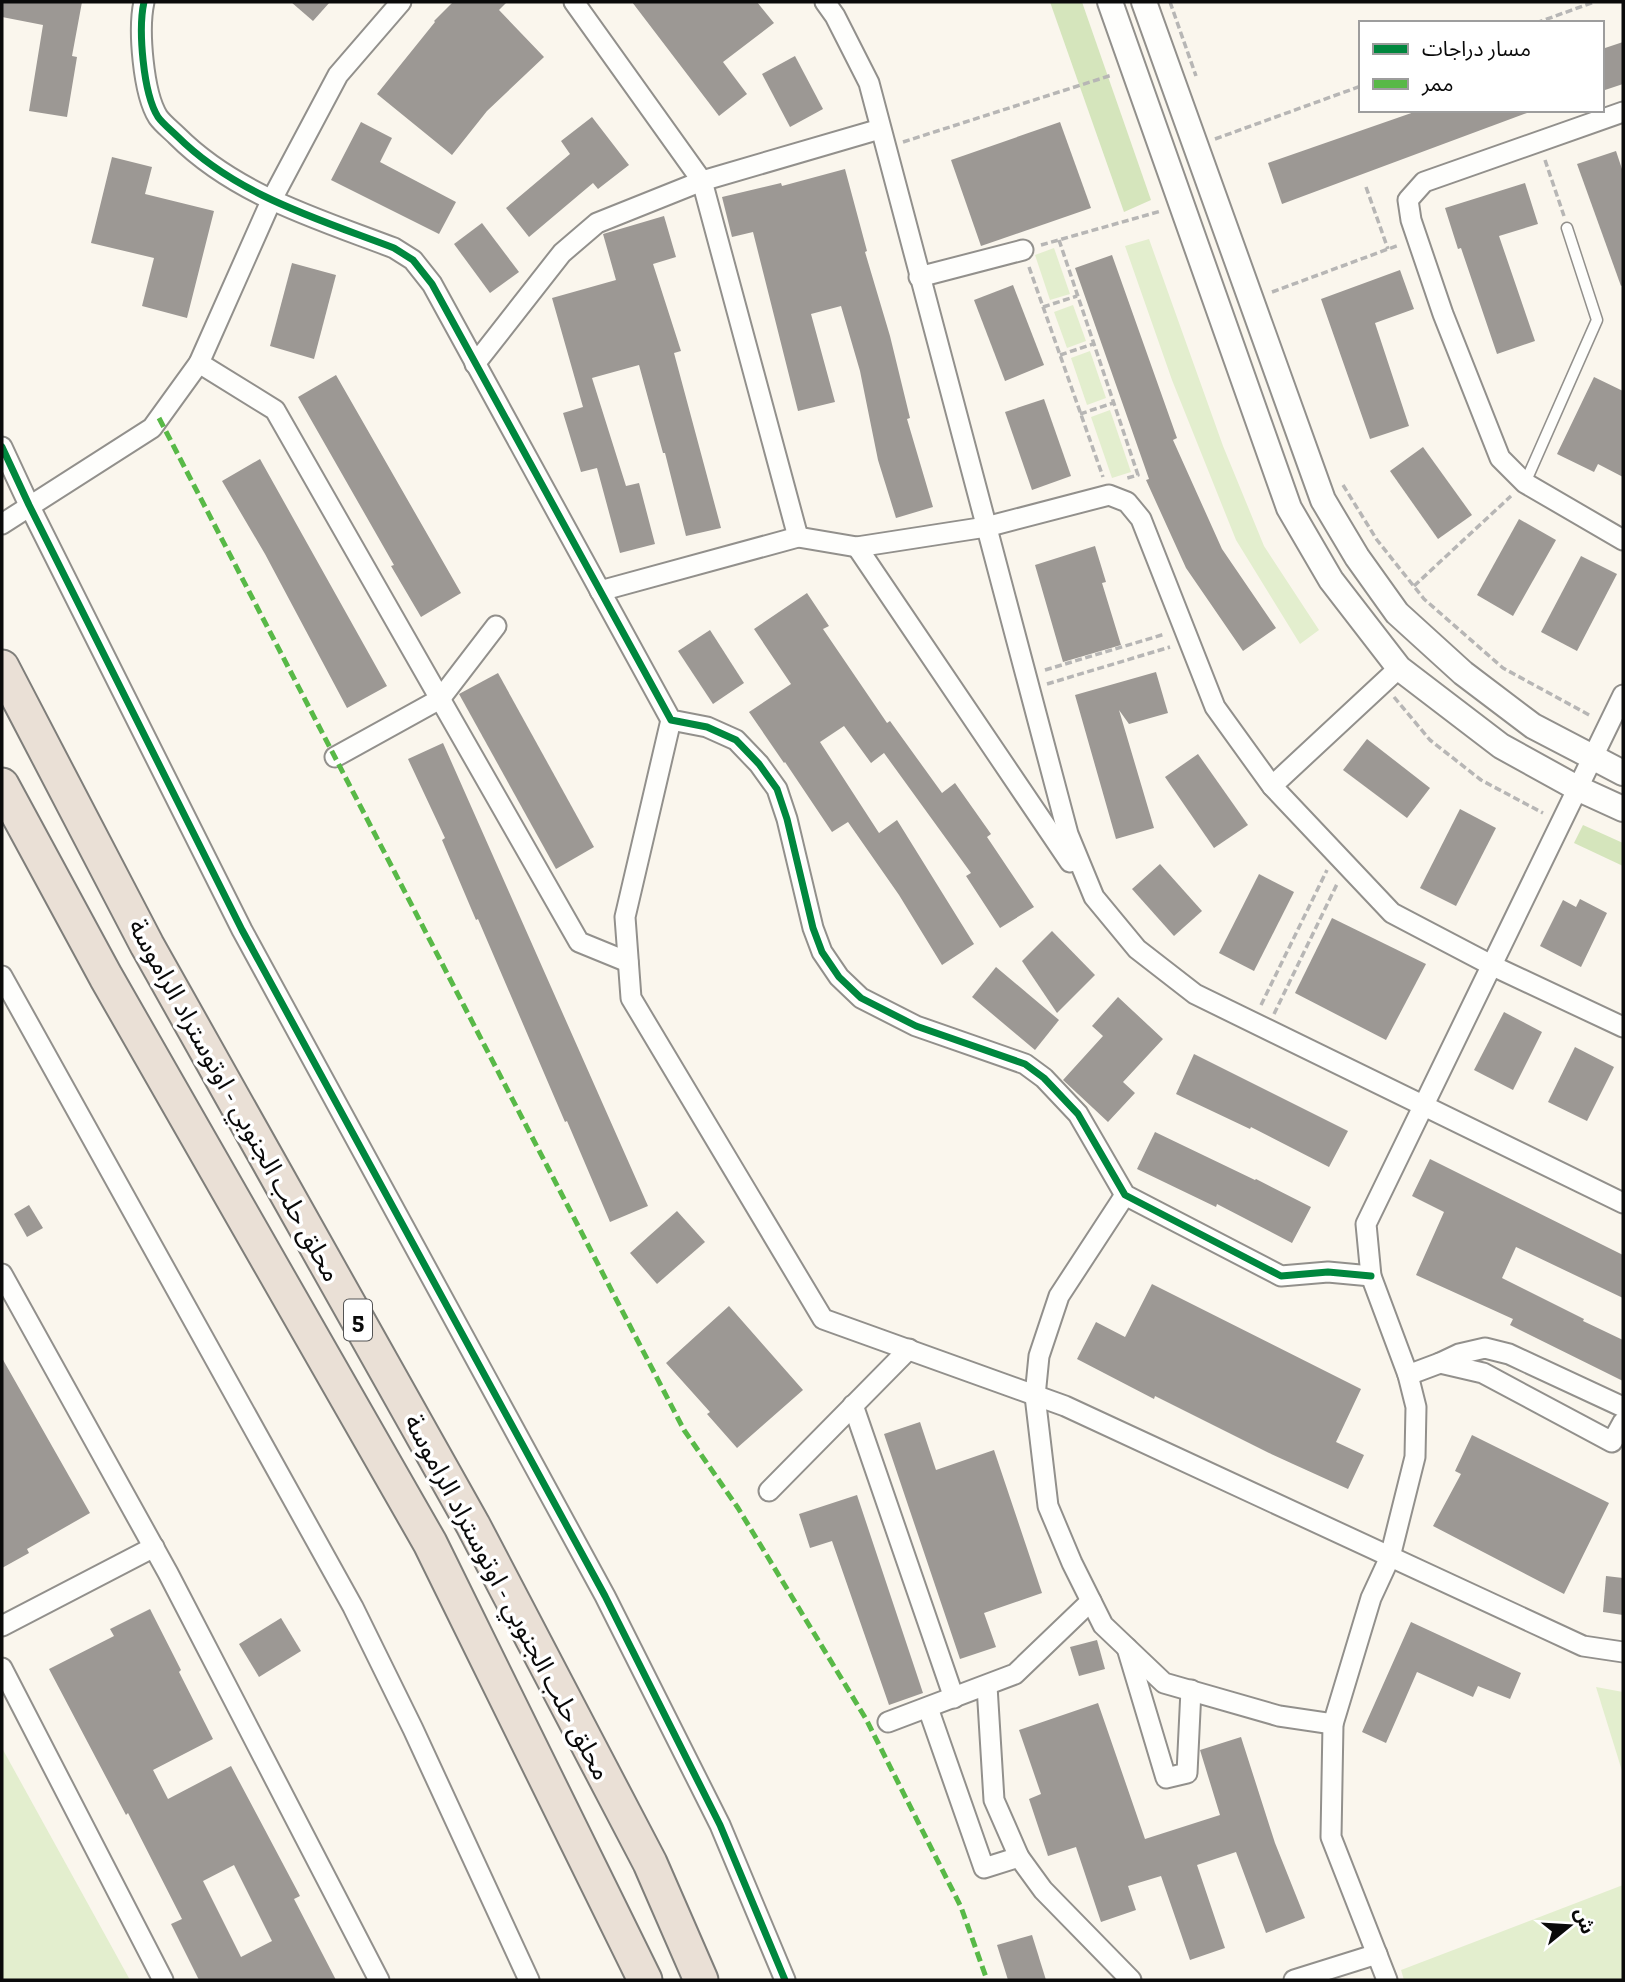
<svg xmlns="http://www.w3.org/2000/svg" width="1625" height="1982" viewBox="0 0 1625 1982" font-family="'Zilla Slab','Noto Sans Arabic',serif">
	<rect width="100%" height="100%" fill="#faf6ed"/>
	<g fill="#e3eece">
		<path d="M 1149,239 L 1223,446 L 1264,546 L 1319,630 L 1300,644 L 1236,540 L 1172,380 L 1125,246 Z"/>
		<path d="M 1054,248 L 1070,294 L 1050,300 L 1035,255 Z"/>
		<path d="M 1073,305 L 1086,341 L 1067,348 L 1054,312 Z"/>
		<path d="M 1090,351 L 1106,398 L 1087,405 L 1071,358 Z"/>
		<path d="M 1110,410 L 1131,472 L 1112,478 L 1091,417 Z"/>
		<path d="M 1596,1687 L 1623,1692 L 1623,1774 Z"/>
		<path d="M 2,1748 L 130,1980 L 2,1980 Z"/>
		<path d="M 1623,1885 L 1623,1980 L 1404,1980 L 1401,1970 Z"/>
	</g>
	<g fill="#d5e5bc">
		<path d="M 1050,2 L 1082,2 L 1151,200 L 1124,212 Z"/>
		<path d="M 1583,825 L 1623,843 L 1623,866 L 1574,843 Z"/>
	</g>
	<g fill="#9c9894" fill-rule="evenodd">
		<path d="M 2,2 L 82,2 L 72,56 L 77,57 L 67,117 L 29,111 L 43,25 L 2,17 Z"/>
		<path d="M 291,2 L 330,2 L 313,21 Z"/>
		<path d="M 453,2 L 507,2 L 499,10 L 544,57 L 487,111 L 452,155 L 377,94 L 435,22 L 434,21 Z"/>
		<path d="M 632,2 L 757,2 L 774,23 L 723,62 L 747,94 L 719,116 Z"/>
		<path d="M 1623,42 L 1623,84 L 1602,91 L 1602,49 Z"/>
		<path d="M 795,56 L 823,109 L 790,127 L 762,74 Z"/>
		<path d="M 1420,110 L 1527,110 L 1527,113 L 1282,204 L 1268,163 Z"/>
		<path d="M 592,117 L 629,165 L 598,189 L 593,183 L 529,237 L 506,208 L 570,154 L 561,141 Z"/>
		<path d="M 361,122 L 392,138 L 380,162 L 456,202 L 439,234 L 331,180 Z"/>
		<path d="M 1060,122 L 1091,208 L 981,246 L 951,160 Z"/>
		<path d="M 1616,151 L 1623,172 L 1623,285 L 1621,286 L 1577,164 Z"/>
		<path d="M 112,157 L 152,167 L 145,194 L 214,211 L 187,318 L 142,306 L 154,258 L 91,243 Z"/>
		<path d="M 845,169 L 867,251 L 865,252 L 890,336 L 910,418 L 907,419 L 933,507 L 896,518 L 878,460 L 860,371 L 841,306 L 811,314 L 835,402 L 798,411 L 753,232 L 732,237 L 722,197 L 781,183 L 782,186 Z"/>
		<path d="M 1525,183 L 1538,224 L 1499,236 L 1535,341 L 1497,354 L 1461,248 L 1458,249 L 1445,208 Z"/>
		<path d="M 664,216 L 676,257 L 653,264 L 681,351 L 674,353 L 721,528 L 686,536 L 665,453 L 663,453 L 639,365 L 592,378 L 626,486 L 639,483 L 655,544 L 620,553 L 597,468 L 581,472 L 563,413 L 583,407 L 552,298 L 616,280 L 603,234 Z"/>
		<path d="M 482,223 L 519,272 L 490,293 L 454,244 Z"/>
		<path d="M 1112,255 L 1177,438 L 1173,440 L 1222,549 L 1276,628 L 1243,651 L 1186,568 L 1146,480 L 1149,479 L 1075,268 Z"/>
		<path d="M 292,263 L 336,275 L 314,359 L 270,346 Z"/>
		<path d="M 1400,270 L 1414,309 L 1375,323 L 1409,426 L 1370,439 L 1321,299 Z"/>
		<path d="M 1013,285 L 1044,365 L 1005,381 L 974,300 Z"/>
		<path d="M 336,375 L 461,593 L 421,617 L 391,566 L 394,565 L 298,397 Z"/>
		<path d="M 1594,377 L 1623,391 L 1623,477 L 1598,464 L 1594,472 L 1557,454 Z"/>
		<path d="M 1044,399 L 1071,476 L 1032,490 L 1005,412 Z"/>
		<path d="M 1423,447 L 1472,515 L 1438,539 L 1390,471 Z"/>
		<path d="M 260,459 L 387,686 L 347,708 L 265,554 L 222,481 Z"/>
		<path d="M 1519,519 L 1556,540 L 1513,616 L 1477,595 Z"/>
		<path d="M 1095,546 L 1106,582 L 1102,583 L 1121,645 L 1063,662 L 1035,565 Z"/>
		<path d="M 1581,556 L 1617,574 L 1577,651 L 1541,632 Z"/>
		<path d="M 807,593 L 829,626 L 823,629 L 887,723 L 890,721 L 942,793 L 955,783 L 991,834 L 987,837 L 1034,907 L 1000,928 L 966,876 L 971,873 L 884,753 L 871,763 L 844,726 L 820,742 L 879,833 L 897,820 L 974,944 L 942,965 L 899,895 L 848,822 L 832,832 L 785,762 L 784,763 L 749,712 L 791,684 L 754,629 Z"/>
		<path d="M 710,630 L 744,683 L 713,704 L 678,651 Z"/>
		<path d="M 1156,672 L 1168,713 L 1129,724 L 1119,710 L 1154,828 L 1116,839 L 1075,695 Z"/>
		<path d="M 498,673 L 594,847 L 556,869 L 459,694 Z"/>
		<path d="M 1367,739 L 1430,788 L 1407,818 L 1343,770 Z"/>
		<path d="M 443,743 L 648,1206 L 610,1222 L 567,1121 L 565,1122 L 478,919 L 476,920 L 442,840 L 445,838 L 408,759 Z"/>
		<path d="M 1198,754 L 1248,825 L 1214,848 L 1165,777 Z"/>
		<path d="M 1460,809 L 1496,828 L 1456,906 L 1420,888 Z"/>
		<path d="M 1160,864 L 1202,911 L 1174,936 L 1132,889 Z"/>
		<path d="M 1259,874 L 1294,892 L 1254,971 L 1219,953 Z"/>
		<path d="M 1580,899 L 1607,913 L 1581,967 L 1540,946 L 1563,900 L 1576,907 Z"/>
		<path d="M 1332,918 L 1426,964 L 1386,1040 L 1295,993 Z"/>
		<path d="M 1052,931 L 1095,975 L 1057,1013 L 1022,961 Z"/>
		<path d="M 996,967 L 1059,1020 L 1035,1050 L 972,997 Z"/>
		<path d="M 1118,997 L 1163,1039 L 1123,1082 L 1135,1093 L 1108,1122 L 1063,1080 L 1103,1036 L 1092,1026 Z"/>
		<path d="M 1504,1012 L 1542,1032 L 1513,1090 L 1474,1070 Z"/>
		<path d="M 1575,1047 L 1614,1067 L 1587,1121 L 1548,1102 Z"/>
		<path d="M 1194,1054 L 1348,1131 L 1329,1167 L 1251,1127 L 1250,1129 L 1176,1094 Z"/>
		<path d="M 1155,1132 L 1255,1180 L 1256,1179 L 1311,1207 L 1292,1243 L 1217,1204 L 1216,1207 L 1137,1169 Z"/>
		<path d="M 1430,1159 L 1623,1255 L 1623,1298 L 1516,1247 L 1502,1278 L 1584,1319 L 1583,1321 L 1623,1340 L 1623,1381 L 1510,1325 L 1513,1319 L 1416,1275 L 1444,1212 L 1412,1196 Z"/>
		<path d="M 29,1205 L 43,1228 L 27,1237 L 14,1214 Z"/>
		<path d="M 677,1211 L 705,1242 L 657,1284 L 630,1253 Z"/>
		<path d="M 1152,1284 L 1361,1389 L 1336,1442 L 1364,1455 L 1348,1489 L 1269,1453 L 1155,1396 L 1154,1399 L 1077,1359 L 1096,1322 L 1125,1337 Z"/>
		<path d="M 729,1306 L 803,1390 L 737,1448 L 707,1414 L 710,1412 L 666,1363 Z"/>
		<path d="M 2,1358 L 90,1513 L 27,1549 L 29,1553 L 2,1568 Z"/>
		<path d="M 920,1422 L 936,1470 L 994,1450 L 1042,1593 L 984,1613 L 996,1647 L 960,1659 L 884,1434 Z"/>
		<path d="M 1472,1435 L 1609,1503 L 1564,1594 L 1433,1526 L 1461,1474 L 1455,1471 Z"/>
		<path d="M 857,1495 L 923,1693 L 889,1705 L 832,1541 L 810,1548 L 799,1514 Z"/>
		<path d="M 1606,1576 L 1623,1578 L 1623,1615 L 1603,1612 Z"/>
		<path d="M 150,1609 L 181,1670 L 179,1672 L 213,1739 L 153,1770 L 168,1799 L 231,1766 L 300,1896 L 294,1899 L 336,1980 L 199,1980 L 171,1924 L 182,1919 L 128,1813 L 126,1815 L 49,1669 L 114,1636 L 110,1629 ZM 234,1865 L 272,1941 L 241,1957 L 203,1881 Z"/>
		<path d="M 281,1618 L 301,1651 L 259,1677 L 239,1644 Z"/>
		<path d="M 1411,1622 L 1521,1673 L 1510,1699 L 1478,1686 L 1473,1697 L 1417,1672 L 1386,1743 L 1362,1732 Z"/>
		<path d="M 1097,1640 L 1105,1669 L 1079,1676 L 1070,1647 Z"/>
		<path d="M 1098,1703 L 1145,1839 L 1220,1815 L 1200,1750 L 1241,1737 L 1275,1843 L 1305,1918 L 1266,1933 L 1236,1852 L 1197,1865 L 1225,1948 L 1190,1960 L 1161,1876 L 1128,1886 L 1136,1910 L 1101,1922 L 1076,1847 L 1048,1856 L 1029,1799 L 1041,1794 L 1019,1730 Z"/>
		<path d="M 1032,1935 L 1046,1980 L 1008,1980 L 997,1945 Z"/>
	</g>
	<g fill="none" stroke-linecap="round" stroke-linejoin="round">
		<defs>
			<path id="service" d="M 1525,483 L 1597,320 L 1567,228"/>
			<g id="minor">
				<path d="M 144,2 C 138,29 143,93 158,117 C 163,124 171,130 177,136 C 236,195 318,219 394,248 L 413,260 L 432,284 L 671,720 L 707,727 L 736,740 L 759,764 L 777,789 L 787,819 L 813,928 L 822,952 L 839,977 L 861,998 L 916,1026 L 1025,1064 L 1044,1078 L 1078,1114 L 1125,1195 L 1281,1276 L 1328,1272 L 1371,1276"/>
				<path d="M 574,2 L 702,181 L 798,537"/>
				<path d="M 825,2 L 835,16 L 869,83 L 1068,834 L 1094,897 L 1137,949 L 1195,994 L 1623,1203"/>
				<path d="M 1623,112 L 1424,182 L 1408,200 L 1411,220 L 1443,314 L 1500,458 L 1525,483 L 1623,540"/>
				<path d="M 919,277 L 1023,250"/>
				<path d="M 199,363 L 275,410 L 579,942 L 628,962"/>
				<path d="M 475,364 L 562,253 L 597,223 L 702,181 L 880,129"/>
				<path d="M 2,447 L 29,505 L 242,930 L 605,1596 L 720,1825 L 785,1980"/>
				<path d="M 2,524 L 152,428 L 199,363 L 271,201 L 338,75 L 401,2"/>
				<path d="M 857,547 L 1070,862"/>
				<path d="M 600,591 L 798,537 L 857,547 L 986,527 L 1109,495 L 1127,502 L 1141,519 L 1215,707 L 1272,786 L 1392,913 L 1493,966 L 1623,1027"/>
				<path d="M 671,720 L 625,917 L 631,998 L 823,1319 L 1065,1406 L 1583,1646 L 1623,1652"/>
				<path d="M 335,757 L 440,699 L 496,626"/>
				<path d="M 1272,786 L 1399,668"/>
				<path d="M 2,976 L 353,1607 L 413,1729 L 529,1980"/>
				<path d="M 1125,1195 L 1059,1296 L 1039,1356 L 1035,1396 L 1048,1506 L 1072,1563 L 1103,1625 L 1164,1683 L 1279,1716 L 1333,1724"/>
				<path d="M 2,1274 L 168,1573 L 379,1980"/>
				<path d="M 1440,1363 L 1459,1354 L 1485,1348 L 1509,1354 L 1623,1407"/>
				<path d="M 1408,1375 L 1440,1363 L 1483,1373 L 1612,1442 L 1623,1422"/>
				<path d="M 853,1405 L 954,1698"/>
				<path d="M 769,1491 L 909,1349"/>
				<path d="M 2,1626 L 154,1547"/>
				<path d="M 1127,1648 L 1166,1778 L 1187,1773 L 1191,1690"/>
				<path d="M 2,1668 L 163,1980"/>
				<path d="M 987,1686 L 994,1800 L 1019,1857 L 1043,1890 L 1131,1980"/>
				<path d="M 928,1708 L 984,1868 L 1019,1857"/>
				<path d="M 888,1722 L 1015,1674 L 1091,1601"/>
				<path d="M 1294,1980 L 1377,1954"/>
				<path d="M 1387,1980 L 1331,1837 L 1333,1724 L 1371,1598 L 1390,1557 L 1415,1457 L 1416,1407 L 1408,1375 L 1371,1276 L 1366,1224 L 1623,695"/>
			</g>
			<g id="tertiary">
				<path d="M 1110,2 L 1289,508 L 1331,580 L 1399,668 L 1501,746 L 1577,788 L 1623,809"/>
				<path d="M 1144,2 L 1323,500 L 1357,557 L 1397,613 L 1463,673 L 1533,726 L 1623,773"/>
			</g>
			<g id="trunk">
				<path d="M 2,667 L 147,945 L 473,1525 L 650,1863 L 701,1980"/>
				<path d="M 2,785 L 106,977 L 430,1543 L 645,1980"/>
			</g>
		</defs>
		<use href="#service" stroke="#92908c" stroke-width="13"/>
		<use href="#minor" stroke="#92908c" stroke-width="23"/>
		<use href="#tertiary" stroke="#92908c" stroke-width="28"/>
		<use href="#trunk" stroke="#7f7e7a" stroke-width="37"/>
		<g stroke="#b7b6b5" stroke-width="3.5" stroke-dasharray="7 3.5" stroke-linecap="butt">
			<path d="M 1170,2 L 1196,76"/>
			<path d="M 1536,23 L 1594,2"/>
			<path d="M 1215,139 L 1361,86"/>
			<path d="M 903,142 L 1112,75"/>
			<path d="M 1545,160 L 1564,216"/>
			<path d="M 1366,187 L 1388,249"/>
			<path d="M 1059,240 L 1138,475 L 1124,479"/>
			<path d="M 1041,245 L 1161,211"/>
			<path d="M 1029,267 L 1103,477"/>
			<path d="M 1272,292 L 1399,245"/>
			<path d="M 1043,307 L 1077,296"/>
			<path d="M 1060,355 L 1093,344"/>
			<path d="M 1080,414 L 1113,403"/>
			<path d="M 1343,485 L 1377,540 L 1424,599 L 1503,668 L 1591,716"/>
			<path d="M 1414,586 L 1511,496"/>
			<path d="M 1045,670 L 1165,634"/>
			<path d="M 1047,684 L 1170,647"/>
			<path d="M 1394,697 L 1430,740 L 1481,780 L 1543,813"/>
			<path d="M 1261,1005 L 1327,870"/>
			<path d="M 1274,1014 L 1338,882"/>
		</g>
		<use href="#service" stroke="#fefefc" stroke-width="10"/>
		<use href="#minor" stroke="#fefefc" stroke-width="19"/>
		<use href="#tertiary" stroke="#fefefc" stroke-width="24"/>
		<use href="#trunk" stroke="#eae0d6" stroke-width="33"/>
		<path stroke="#58b947" stroke-width="5" stroke-dasharray="10 5" stroke-linecap="butt" d="M 159,418 L 684,1430 L 738,1508 L 866,1719 L 961,1907 L 987,1980"/>
		<defs>
			<g id="cycleway">
				<path d="M 144,2 C 138,29 143,93 158,117 C 163,124 171,130 177,136 C 236,195 318,219 394,248 L 413,260 L 432,284 L 671,720 L 707,727 L 736,740 L 759,764 L 777,789 L 787,819 L 813,928 L 822,952 L 839,977 L 861,998 L 916,1026 L 1025,1064 L 1044,1078 L 1078,1114 L 1125,1195 L 1281,1276 L 1328,1272 L 1371,1276"/>
				<path d="M 2,447 L 29,505 L 242,930 L 605,1596 L 720,1825 L 785,1980"/>
			</g>
		</defs>
		<use href="#cycleway" stroke="#fff" stroke-width="11"/>
		<use href="#cycleway" stroke="#00873e" stroke-width="7"/>
	</g>
	<g text-anchor="middle" dominant-baseline="central" stroke-width="7" stroke-linejoin="round" paint-order="stroke">
		<rect fill="#fff" stroke="#545454" stroke-width="2" x="344" y="1299.5" width="28" height="41" rx="5"/>
		<g font-size="24" font-weight="bold" fill="#0a0a0a">
			<text x="358" y="1320">5</text>
		</g>
		<g font-size="26" fill="#0a0a0a" stroke="#fff">
			<text transform="translate(235 1100) rotate(61)">محلق حلب الجنوبي - اوتوستراد الراموسة</text>
			<text transform="translate(508 1597) rotate(62)">محلق حلب الجنوبي - اوتوستراد الراموسة</text>
		</g>
	</g>
	<rect width="1625" height="1982" fill="none" stroke="#0a0a0a" stroke-width="7"/>
	<rect x="1359" y="21" width="245" height="91" fill="#ffffff" stroke="#9d9d9d" stroke-width="2"/>
	<rect x="1373" y="44" width="35" height="10" fill="#00873e" stroke="#9d9d9d" stroke-width="2"/>
	<text x="1422" y="56" font-size="21" fill="#0a0a0a">مسار دراجات</text>
	<rect x="1373" y="79" width="35" height="10" fill="#58b947" stroke="#9d9d9d" stroke-width="2"/>
	<text x="1422" y="91" font-size="21" fill="#0a0a0a">ممر</text>
	<g transform="translate(1569 1926) rotate(72)" stroke="#ffffff" stroke-width="5" paint-order="stroke">
	<path d="M0-5L12 26L0 18L-12 26Z" fill="#0a0a0a"/>
	<text y="-10" font-size="19" font-weight="bold" text-anchor="middle" fill="#0a0a0a">ش</text>
	</g>
</svg>
